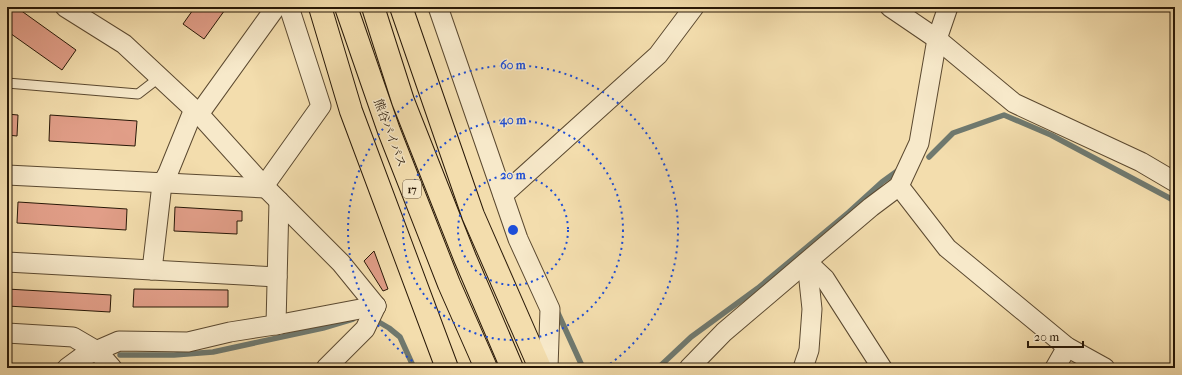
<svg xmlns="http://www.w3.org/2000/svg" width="1182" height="375" viewBox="0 0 1182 375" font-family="'IM FELL French Canon','Noto Serif JP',serif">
	<rect width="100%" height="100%" fill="#f3ddad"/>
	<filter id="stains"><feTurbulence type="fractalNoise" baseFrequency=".005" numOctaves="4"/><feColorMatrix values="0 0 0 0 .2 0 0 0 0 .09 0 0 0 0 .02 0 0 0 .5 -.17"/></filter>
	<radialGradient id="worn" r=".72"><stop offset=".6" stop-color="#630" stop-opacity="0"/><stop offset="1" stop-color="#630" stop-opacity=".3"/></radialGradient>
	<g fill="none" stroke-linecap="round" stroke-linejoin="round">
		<g stroke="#6f796f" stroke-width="5.5">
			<path d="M 929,157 L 953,133 L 1004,115 L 1051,135 L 1175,201"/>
			<path d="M 557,311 L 583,368"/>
			<path d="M 372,318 L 389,328 L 400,337 L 414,368"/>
			<path d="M 120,355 L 174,355 L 213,352 L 323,328 L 353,319"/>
			<path d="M 85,368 L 91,364"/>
			<path d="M 433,368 L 434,367"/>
			<path d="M 658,368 L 691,337 L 758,288 L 849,212 L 882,182 L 900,169"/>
		</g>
	</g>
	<g fill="#e19e88" stroke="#281807">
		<path d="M 7,7 L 16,7 L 76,50 L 62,70 L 7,31 Z"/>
		<path d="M 195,7 L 227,7 L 204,39 L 183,24 Z"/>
		<path d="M 7,114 L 18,115 L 17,136 L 7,135 Z"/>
		<path d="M 50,115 L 137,121 L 135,146 L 49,141 Z"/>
		<path d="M 18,202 L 127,209 L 126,230 L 17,223 Z"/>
		<path d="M 175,207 L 242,211 L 242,221 L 237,221 L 237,234 L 174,231 Z"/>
		<path d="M 374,251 L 388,289 L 383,291 L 364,261 Z"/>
		<path d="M 7,289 L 111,295 L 110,312 L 7,306 Z"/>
		<path d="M 134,289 L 228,290 L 228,307 L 133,307 Z"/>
	</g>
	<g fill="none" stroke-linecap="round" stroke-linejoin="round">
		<defs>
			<path id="lane" d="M 7,83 L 138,94 L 160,77"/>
			<g id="street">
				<path d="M 65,7 L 124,44 L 199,114 L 264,186 L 341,263 L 376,306"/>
				<path d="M 438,7 L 518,239 L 550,309 L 548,368"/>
				<path d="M 890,7 L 937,39 L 1014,103 L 1141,162 L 1175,182"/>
				<path d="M 199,114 L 276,7"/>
				<path d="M 7,175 L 266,188"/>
				<path d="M 264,186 L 321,106 L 289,7"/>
				<path d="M 899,186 L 947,248 L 1067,347 L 1105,368"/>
				<path d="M 503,195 L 658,55 L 694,7"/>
				<path d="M 7,262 L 277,277"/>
				<path d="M 807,262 L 825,279 L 882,368"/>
				<path d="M 152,270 L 162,184 L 168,173 L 194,109"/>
				<path d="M 276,325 L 279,201"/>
				<path d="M 7,333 L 73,337 L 97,351 L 112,368"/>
				<path d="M 67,368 L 82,357 L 119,341 L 188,342 L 230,332 L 281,324 L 376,306"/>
				<path d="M 326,368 L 365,329 L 376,306"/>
				<path d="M 689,368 L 724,332 L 871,207 L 899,186 L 919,143 L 937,39 L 948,7"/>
				<path d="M 803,368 L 809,350 L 812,309 L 807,262"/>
				<path d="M 1055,368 L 1067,347"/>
			</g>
			<g id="highway">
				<path d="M 320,7 L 351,111 L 447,368"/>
				<path d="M 346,7 L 389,131 L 449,284 L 486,368"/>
				<path d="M 373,7 L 403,101 L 465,258 L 512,368"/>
				<path d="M 401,7 L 473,215 L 540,368"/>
			</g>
		</defs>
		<use href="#lane" stroke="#5b4930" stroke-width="11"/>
		<use href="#street" stroke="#5b4930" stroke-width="21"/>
		<use href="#highway" stroke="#281807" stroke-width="24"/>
		<use href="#lane" stroke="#f7e9ca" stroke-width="9"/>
		<use href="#street" stroke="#f7e9ca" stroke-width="19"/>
		<use href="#highway" stroke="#f3ddad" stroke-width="22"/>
	</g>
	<g fill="none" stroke="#1d4ed8" stroke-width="2" stroke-dasharray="2 4">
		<circle cx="513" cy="230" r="55"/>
		<circle cx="513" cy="230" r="110"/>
		<path d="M422 368A165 165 0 1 1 604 368"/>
	</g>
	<g text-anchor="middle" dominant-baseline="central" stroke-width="3" stroke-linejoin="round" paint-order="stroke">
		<rect fill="#f7e9ca" stroke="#665742" stroke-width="1" x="403" y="180" width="18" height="18" rx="3"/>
		<g font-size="11" font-weight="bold" fill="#281807">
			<text x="412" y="189">17</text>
		</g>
		<g font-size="12" fill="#281807" stroke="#f7e9ca">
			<text transform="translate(390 133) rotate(70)">熊谷バイパス</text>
		</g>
	</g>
	<circle cx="513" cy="230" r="6" fill="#1d4ed8" stroke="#f7e9ca" stroke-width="2"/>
	<g font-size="12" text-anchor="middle" font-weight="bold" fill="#1d4ed8" stroke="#f7e9ca" stroke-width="3" stroke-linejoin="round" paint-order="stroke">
		<text x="513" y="69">60 m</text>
		<text x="513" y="124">40 m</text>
		<text x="513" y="179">20 m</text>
	</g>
	<rect width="1182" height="375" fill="none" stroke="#f3ddad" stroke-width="24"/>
	<rect x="8" y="8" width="1166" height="359" fill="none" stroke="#281807" stroke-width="2"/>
	<rect x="12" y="12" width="1158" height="351" fill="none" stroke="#281807"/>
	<path d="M1028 341v6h55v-6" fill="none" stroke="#281807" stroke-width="2"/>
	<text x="1034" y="341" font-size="12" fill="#281807" stroke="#f7e9ca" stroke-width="3" paint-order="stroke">20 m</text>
	<rect width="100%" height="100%" filter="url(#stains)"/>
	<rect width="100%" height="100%" fill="url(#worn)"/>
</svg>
